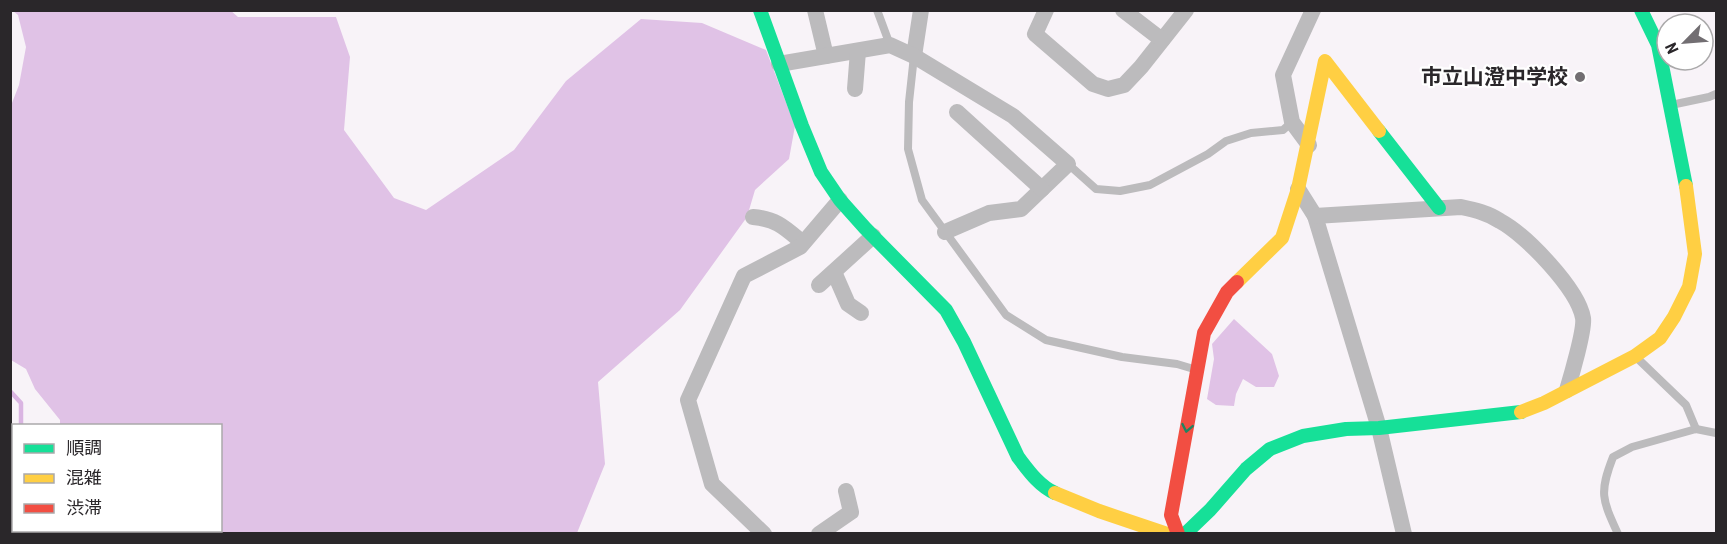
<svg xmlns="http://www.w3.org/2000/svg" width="1727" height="544" viewBox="0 0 1727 544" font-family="'Roboto Condensed','Noto Sans JP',sans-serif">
	<rect width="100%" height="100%" fill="#f8f3f8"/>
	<g fill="#e0c2e6">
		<path d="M 230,10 L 238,17 L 336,17 L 350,57 L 344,130 L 394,198 L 426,210 L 514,150 L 566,81 L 641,19 L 702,23 L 766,50 L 795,126 L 789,159 L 755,190 L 747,217 L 680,310 L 598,382 L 605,464 L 577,533 L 24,534 L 22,531 L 220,530 L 220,426 L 60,425 L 60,420 L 35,389 L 26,369 L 11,360 L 10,108 L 19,85 L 26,47 L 18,15 L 13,11 Z"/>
		<path d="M 1234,319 L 1272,354 L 1279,376 L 1274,387 L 1256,387 L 1243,379 L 1236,394 L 1234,406 L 1216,405 L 1207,399 L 1214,359 L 1212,344 Z"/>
	</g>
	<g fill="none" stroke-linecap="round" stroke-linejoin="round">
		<g stroke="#dab5e2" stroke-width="4.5">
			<path d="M 10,391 L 21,403 L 21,426"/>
			<path d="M 10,491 L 14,486"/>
		</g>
		<g stroke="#bcbbbd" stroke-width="8">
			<path d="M 877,10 L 890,45"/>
			<path d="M 914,56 L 909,102 L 908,149 L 922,200 L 1006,315 L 1046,340 L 1122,357 L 1177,364 L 1197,370"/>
			<path d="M 1671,105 L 1709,97 L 1716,94"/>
			<path d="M 1068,164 L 1096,189 L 1120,191 L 1150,185 L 1208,154 L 1226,141 L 1251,133 L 1283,130 L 1292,122"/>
			<path d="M 1636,357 L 1686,405 L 1696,429"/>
			<path d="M 1618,534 C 1602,499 1599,493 1613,457 L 1632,447 L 1696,429 L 1716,433"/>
		</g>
		<g stroke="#bcbbbd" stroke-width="16">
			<path d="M 815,10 L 826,56"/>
			<path d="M 1046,10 L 1035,34 L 1093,84 L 1108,89 L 1124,85 L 1141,67 L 1186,10"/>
			<path d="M 1123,10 L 1162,40"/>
			<path d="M 914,56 L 921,10"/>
			<path d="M 779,64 L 890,45 L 914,56 L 1013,116 L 1068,164 L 1021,209 L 989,213 L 945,232"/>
			<path d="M 855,89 L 858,51"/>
			<path d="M 957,112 L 1042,189"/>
			<path d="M 1309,145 L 1292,122 L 1283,75 L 1313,10"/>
			<path d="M 1298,189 L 1315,216 L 1379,428 L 1404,534"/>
			<path d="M 1315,216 L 1461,207 C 1475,210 1488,213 1500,221 C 1526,235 1578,289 1583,318 C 1585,329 1571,377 1567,390"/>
			<path d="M 753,217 C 777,219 785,228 803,243"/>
			<path d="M 834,272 L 848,304 L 861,313"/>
			<path d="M 819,285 L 873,236"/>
			<path d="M 764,534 L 712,484 L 688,400 L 744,276 L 800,247 L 840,200"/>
			<path d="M 819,534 L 851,512 L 846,491"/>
		</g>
		<g stroke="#16e098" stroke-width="14">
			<path d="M 760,10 L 802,126 L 821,172 L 840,200 L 865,228 L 946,310 L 964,342 L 1018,457 C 1028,470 1039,486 1055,493"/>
			<path d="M 1641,10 L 1658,45 L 1686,186"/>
			<path d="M 1379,131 L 1439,208"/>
			<path d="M 1185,534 L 1210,510 L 1246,469 L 1270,449 L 1303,436 L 1346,429 L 1379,428 L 1521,412"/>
		</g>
		<g stroke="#ffcf43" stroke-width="14">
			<path d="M 1237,282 L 1282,238 L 1298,189 L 1325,61 L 1379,131"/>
			<path d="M 1521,412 L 1544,403 L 1635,356 L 1660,338 L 1674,317 L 1689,287 L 1695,254 L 1686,186"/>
			<path d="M 1055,493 L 1099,511 L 1167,534"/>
		</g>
		<path stroke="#f24e42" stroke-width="14" d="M 1178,534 L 1171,515 L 1204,333 L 1227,292 L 1237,282"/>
	</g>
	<defs><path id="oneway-chevron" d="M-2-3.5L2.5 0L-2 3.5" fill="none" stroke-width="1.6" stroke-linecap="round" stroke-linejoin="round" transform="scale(1.5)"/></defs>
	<use stroke="#208461" href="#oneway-chevron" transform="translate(1187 428) rotate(101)"/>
	<circle fill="#726e72" stroke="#fff" stroke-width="2" cx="1580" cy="77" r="6"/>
	<g text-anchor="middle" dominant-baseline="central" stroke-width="4.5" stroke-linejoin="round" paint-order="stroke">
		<g font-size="21" font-weight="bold" fill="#2a272a" stroke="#fff" text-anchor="end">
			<text x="1568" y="77">市立山澄中学校</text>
		</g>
	</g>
	<rect width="1727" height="544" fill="none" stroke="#2a272a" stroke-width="24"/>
	<rect x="12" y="424" width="210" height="108" fill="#ffffff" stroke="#aaa9aa" stroke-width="1.5"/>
	<rect x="24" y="444" width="30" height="9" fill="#16e098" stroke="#aaa9aa" stroke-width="1.5"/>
	<text x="66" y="454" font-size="18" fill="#2a272a">順調</text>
	<rect x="24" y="474" width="30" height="9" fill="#ffcf43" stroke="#aaa9aa" stroke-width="1.5"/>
	<text x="66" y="484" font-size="18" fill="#2a272a">混雑</text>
	<rect x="24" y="504" width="30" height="9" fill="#f24e42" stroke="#aaa9aa" stroke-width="1.5"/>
	<text x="66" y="514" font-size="18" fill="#2a272a">渋滞</text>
	<g transform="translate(1685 42) rotate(245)"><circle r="28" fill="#ffffff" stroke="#aaa9aa" stroke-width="1.5"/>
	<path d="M0-4.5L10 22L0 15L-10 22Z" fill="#726e72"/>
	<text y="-9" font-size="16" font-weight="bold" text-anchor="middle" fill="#2a272a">N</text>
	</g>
</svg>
